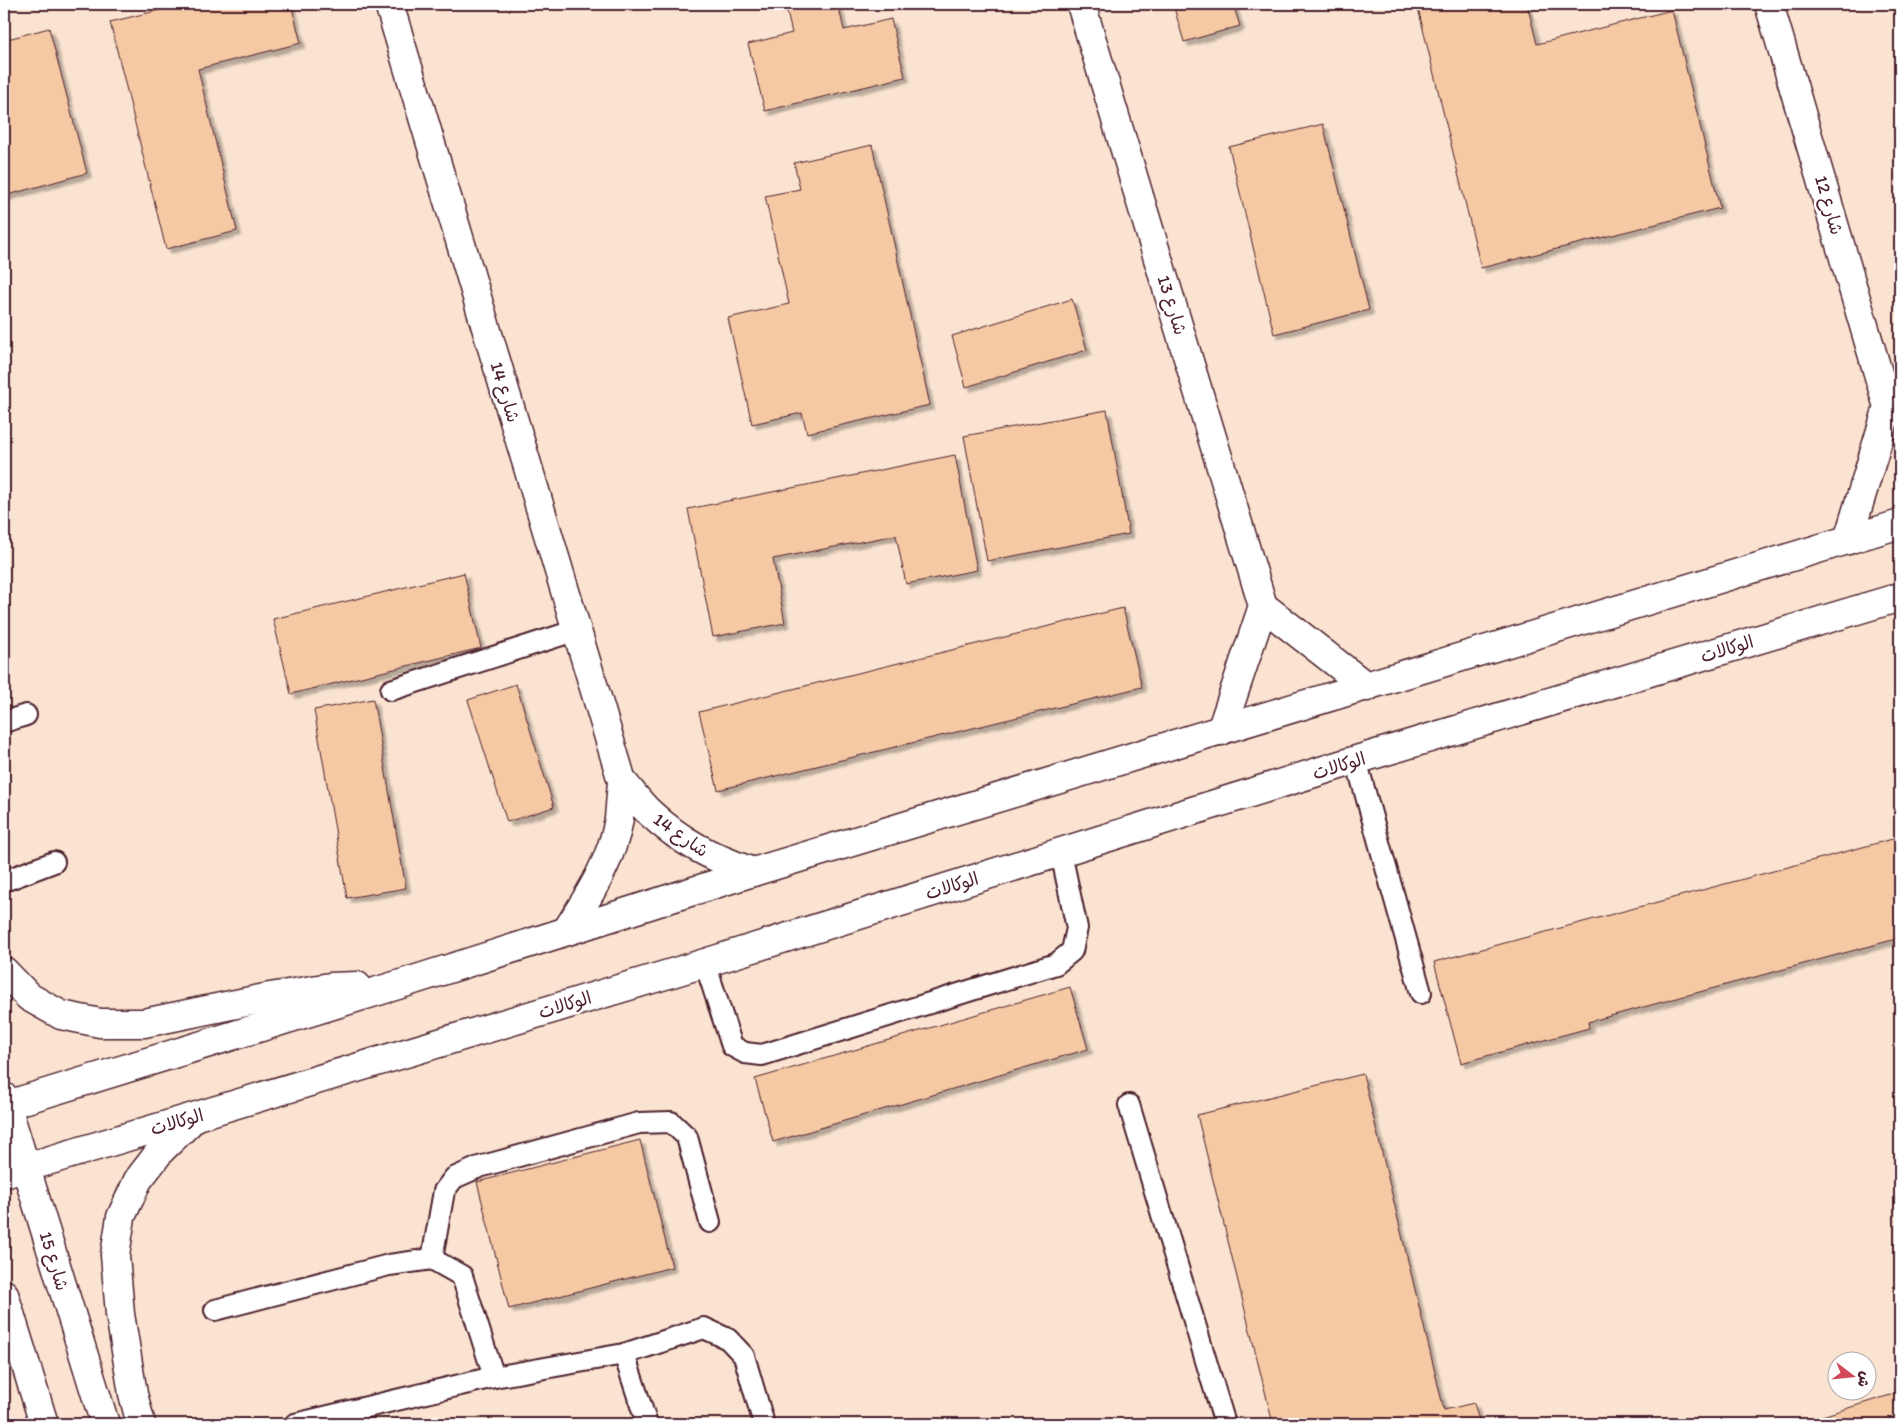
<svg xmlns="http://www.w3.org/2000/svg" width="1904" height="1428" viewBox="0 0 1904 1428" font-family="Itim,'Playpen Sans Arabic',sans-serif">
	<defs>
		<filter id="shadow"><feDropShadow dx="4.5" dy="4.5" stdDeviation="1" flood-color="#0004"/></filter>
	</defs>
	<rect width="100%" height="100%" fill="#fcefe4"/>
	<filter id="ink" filterUnits="userSpaceOnUse"><feTurbulence type="fractalNoise" baseFrequency=".02" numOctaves="2"/><feDisplacementMap in="SourceGraphic" scale="10" xChannelSelector="R" yChannelSelector="G"/><feConvolveMatrix kernelMatrix="1 2 1 2 8 2 1 2 1" color-interpolation-filters="sRGB"/></filter>
	<g filter="url(#ink)">
		<path fill="#fae4d1" fill-rule="evenodd" d="M 4,4 L 1900,4 L 1900,1424 L 4,1424 ZM 1836,1360 L 1866,1360 L 1866,1390 L 1836,1390 Z"/>
		<g fill="#f5c9a4" stroke="#4a1f2b" filter="url(#shadow)">
			<path d="M 185,4 L 291,4 L 301,43 L 198,69 L 237,231 L 166,249 L 110,22 Z"/>
			<path d="M 785,4 L 838,4 L 844,30 L 891,19 L 905,77 L 765,111 L 748,44 L 792,33 Z"/>
			<path d="M 1173,4 L 1233,4 L 1240,26 L 1184,42 Z"/>
			<path d="M 1417,4 L 1527,4 L 1537,44 L 1672,10 L 1720,208 L 1481,268 Z"/>
			<path d="M 49,28 L 87,173 L 4,196 L 4,40 Z"/>
			<path d="M 1323,124 L 1369,310 L 1274,334 L 1229,147 Z"/>
			<path d="M 872,145 L 930,405 L 807,433 L 802,413 L 752,424 L 728,318 L 789,304 L 765,196 L 800,189 L 794,163 Z"/>
			<path d="M 1072,299 L 1087,350 L 966,387 L 952,336 Z"/>
			<path d="M 1107,410 L 1129,534 L 987,561 L 964,436 Z"/>
			<path d="M 955,455 L 977,570 L 906,584 L 896,535 L 773,559 L 785,623 L 713,637 L 688,509 Z"/>
			<path d="M 464,573 L 481,648 L 291,694 L 273,619 Z"/>
			<path d="M 1123,608 L 1142,687 L 718,790 L 699,712 Z"/>
			<path d="M 516,684 L 554,807 L 507,822 L 468,700 Z"/>
			<path d="M 373,699 L 406,888 L 347,898 L 314,710 Z"/>
			<path d="M 1900,837 L 1900,938 L 1588,1022 L 1589,1028 L 1461,1063 L 1434,962 Z"/>
			<path d="M 1070,987 L 1088,1049 L 773,1142 L 755,1079 Z"/>
			<path d="M 1363,1074 L 1444,1410 L 1474,1403 L 1480,1424 L 1273,1424 L 1197,1115 Z"/>
			<path d="M 640,1140 L 672,1267 L 509,1309 L 477,1182 Z"/>
			<path d="M 1900,1392 L 1900,1424 L 1796,1424 Z"/>
		</g>
		<g fill="none" stroke-linecap="round" stroke-linejoin="round">
			<defs>
				<g id="service">
					<path d="M 391,690 L 577,630"/>
					<path d="M 4,722 L 26,715"/>
					<path d="M 1356,760 L 1421,993"/>
					<path d="M 4,881 L 54,862"/>
					<path d="M 705,963 L 732,1046 L 745,1053 L 762,1055 L 1056,964 L 1072,951 L 1077,928 L 1061,853"/>
					<path d="M 1129,1105 L 1225,1424"/>
					<path d="M 432,1259 L 444,1191 L 454,1178 L 479,1167 L 639,1123 L 671,1122 L 687,1137 L 710,1222"/>
					<path d="M 215,1310 L 389,1265 L 432,1259 L 462,1276 L 494,1377"/>
					<path d="M 295,1424 L 494,1377 L 624,1354"/>
					<path d="M 647,1424 L 624,1354 L 704,1328 L 728,1339 L 744,1356 L 764,1424"/>
				</g>
				<g id="minor">
					<path d="M 389,4 L 622,781 C 621,793 620,806 619,819 C 612,860 589,896 567,930"/>
					<path d="M 1081,4 L 1263,606 L 1221,731"/>
					<path d="M 1769,4 L 1888,407 L 1848,540"/>
					<path d="M 1263,606 L 1367,687"/>
					<path d="M 622,781 C 631,791 639,803 650,813 C 681,842 713,858 753,872"/>
					<path d="M 4,971 L 29,997 L 61,1015 L 100,1023 L 144,1023 L 270,997 L 330,987 L 357,986"/>
					<path d="M 4,1097 L 105,1424"/>
					<path d="M 4,1106 L 401,984 L 753,872 L 1900,524"/>
					<path d="M 4,1174 L 705,963 L 1356,760 L 1900,597"/>
					<path d="M 4,1294 L 44,1424"/>
					<path d="M 141,1424 L 133,1394 L 120,1314 L 115,1255 L 121,1217 L 138,1180 L 161,1150 L 193,1119"/>
				</g>
			</defs>
			<use href="#service" stroke="#4a1f2b" stroke-width="24"/>
			<use href="#minor" stroke="#4a1f2b" stroke-width="31"/>
			<use href="#service" stroke="#fff" stroke-width="20"/>
			<use href="#minor" stroke="#fff" stroke-width="28"/>
		</g>
	</g>
	<g text-anchor="middle" dominant-baseline="central" stroke-width="4.5" stroke-linejoin="round" paint-order="stroke">
		<g font-size="18" fill="#4a1f2b" stroke="#fff">
			<text transform="translate(1829 205) rotate(74)">شارع 12</text>
			<text transform="translate(1172 305) rotate(73)">شارع 13</text>
			<text transform="translate(505 392) rotate(73)">شارع 14</text>
			<text transform="translate(1727 649) rotate(-17)">الوكالات</text>
			<text transform="translate(1339 766) rotate(-17)">الوكالات</text>
			<text transform="translate(681 835) rotate(35)">شارع 14</text>
			<text transform="translate(952 886) rotate(-17)">الوكالات</text>
			<text transform="translate(565 1005) rotate(-17)">الوكالات</text>
			<text transform="translate(177 1122) rotate(-16)">الوكالات</text>
			<text transform="translate(54 1261) rotate(73)">شارع 15</text>
		</g>
	</g>
	<rect width="1904" height="1428" fill="none" stroke="#fff" stroke-width="20"/>
	<rect x="10" y="10" width="1884" height="1408" fill="none" stroke="#4a1f2b" stroke-width="2" filter="url(#ink)"/>
	<g transform="translate(1852 1376) rotate(106)"><circle r="24" fill="#ffffff" stroke="#b7a5aa"/>
	<path d="M0-4L9 19L0 12L-9 19Z" fill="#d1495b"/>
	<text y="-8" font-size="14" font-weight="bold" text-anchor="middle" fill="#4a1f2b">ش</text>
	</g>
</svg>
